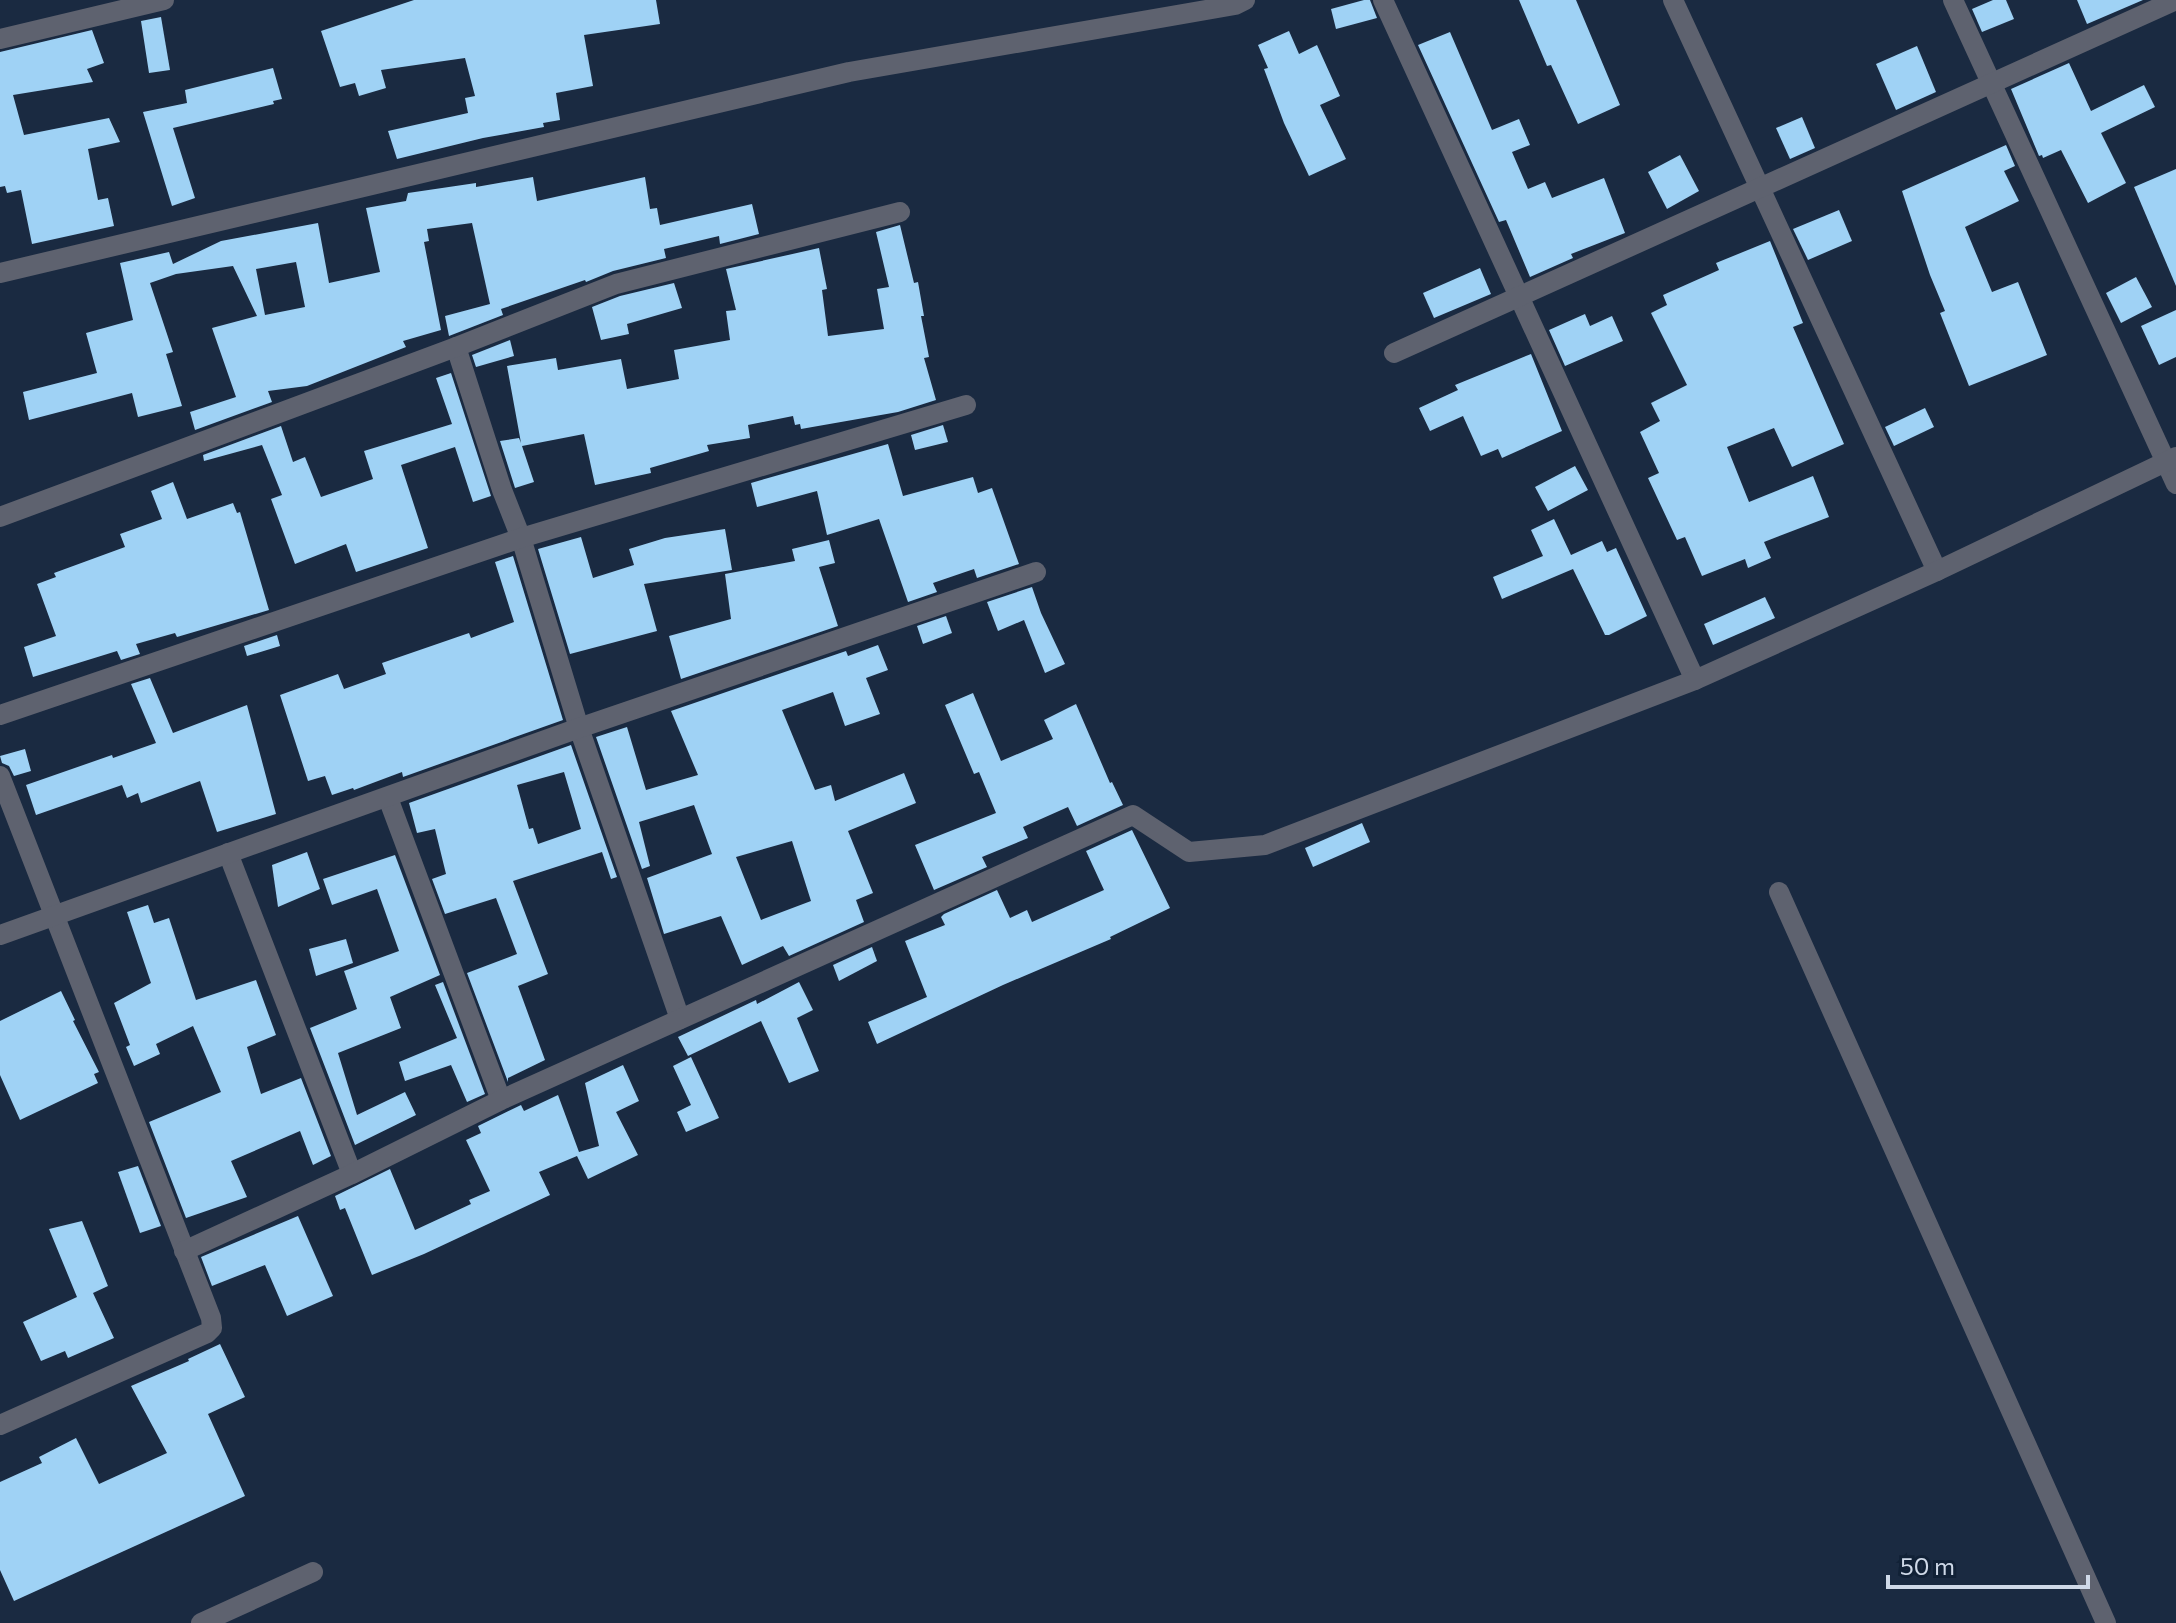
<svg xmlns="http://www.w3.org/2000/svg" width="2176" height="1623" viewBox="0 0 2176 1623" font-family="Commissioner,sans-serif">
	<rect width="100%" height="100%" fill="#1a2a41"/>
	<g fill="#9fd2f5" fill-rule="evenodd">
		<path d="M 414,0 L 656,0 L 660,24 L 584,35 L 593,86 L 556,93 L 560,120 L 543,123 L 544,127 L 483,138 L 397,159 L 388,131 L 468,113 L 465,98 L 475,96 L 465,58 L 381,70 L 386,88 L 359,96 L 355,83 L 340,87 L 321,31 Z"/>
		<path d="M 1364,0 L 1370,0 L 1377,18 L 1336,29 L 1331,9 Z"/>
		<path d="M 1519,0 L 1576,0 L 1620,105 L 1578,124 L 1551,65 L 1547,66 Z"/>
		<path d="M 1993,0 L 2006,0 L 2014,19 L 1982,32 L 1972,9 Z"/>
		<path d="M 2077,0 L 2143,0 L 2087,24 Z"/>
		<path d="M 161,17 L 170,70 L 149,73 L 141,21 Z"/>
		<path d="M 92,30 L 104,63 L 87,69 L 93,82 L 13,95 L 24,135 L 109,118 L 120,142 L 88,149 L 98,200 L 108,198 L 114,226 L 32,244 L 21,190 L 7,193 L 5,186 L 0,187 L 0,52 Z"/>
		<path d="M 1289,31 L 1299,54 L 1317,45 L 1340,96 L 1320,105 L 1346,159 L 1309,176 L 1284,123 L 1264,69 L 1268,68 L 1258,45 Z"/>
		<path d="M 1450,32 L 1492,130 L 1519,119 L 1530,145 L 1512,152 L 1528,189 L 1545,182 L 1552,198 L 1604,178 L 1625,233 L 1571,254 L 1573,258 L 1530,277 L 1506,220 L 1499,222 L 1418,45 Z"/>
		<path d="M 1917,46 L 1936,92 L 1896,110 L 1876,64 Z"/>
		<path d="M 2069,63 L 2091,111 L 2144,85 L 2155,107 L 2101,133 L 2126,183 L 2088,203 L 2061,150 L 2043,158 L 2042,155 L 2039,156 L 2011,89 Z"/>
		<path d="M 273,68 L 282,99 L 273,101 L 274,104 L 173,128 L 195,198 L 172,206 L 143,112 L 187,103 L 185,90 Z"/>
		<path d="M 1802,117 L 1815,148 L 1790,159 L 1776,128 Z"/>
		<path d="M 2006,145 L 2015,166 L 2004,171 L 2019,201 L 1965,227 L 1992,292 L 2018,282 L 2047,355 L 1969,386 L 1940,313 L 1945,311 L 1930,275 L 1902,191 Z"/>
		<path d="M 1680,155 L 1699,191 L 1667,209 L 1648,172 Z"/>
		<path d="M 2176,169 L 2176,286 L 2134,187 Z"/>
		<path d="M 533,177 L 537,201 L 645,177 L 650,209 L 657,208 L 660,225 L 752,204 L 759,234 L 720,244 L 719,236 L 664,249 L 666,258 L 613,271 L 586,282 L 585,280 L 501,309 L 503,315 L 449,336 L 445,316 L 490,304 L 472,223 L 427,229 L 429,241 L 424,242 L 441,330 L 403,341 L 406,347 L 307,386 L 268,391 L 272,402 L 195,430 L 190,412 L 236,397 L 212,328 L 257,316 L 233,266 L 176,274 L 150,283 L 173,352 L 166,354 L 182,406 L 138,417 L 132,393 L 29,420 L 23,392 L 97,373 L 86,333 L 133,320 L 120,263 L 169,252 L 173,264 L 221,241 L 318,223 L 329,283 L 380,272 L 366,208 L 406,201 L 408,193 L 476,183 L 476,187 ZM 296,262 L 305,307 L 265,315 L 256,269 Z"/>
		<path d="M 1839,210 L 1852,241 L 1808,260 L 1793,229 Z"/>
		<path d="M 900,225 L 914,283 L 918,282 L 924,316 L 921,316 L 929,357 L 924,358 L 936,400 L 898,412 L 801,429 L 800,424 L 795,425 L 793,416 L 748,425 L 750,438 L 707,445 L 709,451 L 650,468 L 651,473 L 595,485 L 584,434 L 522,446 L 534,482 L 515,488 L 500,441 L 519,438 L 521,443 L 507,366 L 556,358 L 558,370 L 621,359 L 627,389 L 679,379 L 674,350 L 730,340 L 726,311 L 736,310 L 726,269 L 819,248 L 827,289 L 822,290 L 828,336 L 884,329 L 877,289 L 889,287 L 876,232 Z"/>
		<path d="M 1770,241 L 1803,323 L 1793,327 L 1844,444 L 1792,467 L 1774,428 L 1727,447 L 1749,502 L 1813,476 L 1829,517 L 1764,542 L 1771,558 L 1748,568 L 1745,559 L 1702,576 L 1685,537 L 1677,540 L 1648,478 L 1659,473 L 1640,432 L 1660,421 L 1651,403 L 1687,385 L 1651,313 L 1667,305 L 1663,295 L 1719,270 L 1716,263 Z"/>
		<path d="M 1480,268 L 1491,294 L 1434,318 L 1423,293 Z"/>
		<path d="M 2136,277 L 2152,307 L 2121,323 L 2106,293 Z"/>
		<path d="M 674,283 L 682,308 L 627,324 L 629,334 L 601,340 L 592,307 L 620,296 Z"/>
		<path d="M 2176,310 L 2176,357 L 2159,365 L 2141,326 Z"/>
		<path d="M 1585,314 L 1590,326 L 1612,316 L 1623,341 L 1565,366 L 1549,330 Z"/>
		<path d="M 510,340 L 514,356 L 476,367 L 472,355 Z"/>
		<path d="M 1531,354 L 1562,431 L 1502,458 L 1498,449 L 1481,456 L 1463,416 L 1430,431 L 1419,408 L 1458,390 L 1455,385 Z"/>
		<path d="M 451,373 L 491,496 L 473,502 L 455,447 L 401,465 L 428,548 L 356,572 L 346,544 L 295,564 L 271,499 L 282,495 L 262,445 L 204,461 L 203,455 L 281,426 L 293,462 L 305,457 L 321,497 L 373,479 L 364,451 L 452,424 L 436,378 Z"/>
		<path d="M 1925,408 L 1934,427 L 1894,446 L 1885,427 Z"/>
		<path d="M 943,425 L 948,442 L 915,450 L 911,435 Z"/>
		<path d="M 888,444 L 903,496 L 973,477 L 978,493 L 992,488 L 1019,564 L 977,578 L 974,569 L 933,583 L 937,592 L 908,602 L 879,519 L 827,535 L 817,491 L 757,507 L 751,483 Z"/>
		<path d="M 1575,466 L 1588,490 L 1548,511 L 1535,487 Z"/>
		<path d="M 173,482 L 187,519 L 233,503 L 237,513 L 240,512 L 269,610 L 177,637 L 175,633 L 136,644 L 140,654 L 121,660 L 117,651 L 33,677 L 24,647 L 56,636 L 37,584 L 56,577 L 54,573 L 125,547 L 120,534 L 162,519 L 151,491 Z"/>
		<path d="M 1554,519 L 1571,555 L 1602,541 L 1607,552 L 1616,548 L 1647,616 L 1609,635 L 1605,635 L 1573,569 L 1502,599 L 1493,577 L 1543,556 L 1531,530 Z"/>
		<path d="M 725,529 L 732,570 L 644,584 L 657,631 L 570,654 L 538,549 L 581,537 L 593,578 L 634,565 L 629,549 L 665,538 Z"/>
		<path d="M 829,540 L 835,563 L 819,567 L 838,626 L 681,679 L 669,636 L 731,619 L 725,574 L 795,561 L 792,549 Z"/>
		<path d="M 513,556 L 563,720 L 403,777 L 402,772 L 354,790 L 353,788 L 332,795 L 325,776 L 308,781 L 280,695 L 338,674 L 344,689 L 386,674 L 382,663 L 469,633 L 471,638 L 514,622 L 495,562 Z"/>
		<path d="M 1032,587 L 1041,613 L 1065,664 L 1045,673 L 1024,620 L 998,631 L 987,602 Z"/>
		<path d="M 1765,597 L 1775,618 L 1713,645 L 1704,624 Z"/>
		<path d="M 946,616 L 952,633 L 923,644 L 917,626 Z"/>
		<path d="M 277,635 L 280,646 L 247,656 L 244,646 Z"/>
		<path d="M 878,645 L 888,670 L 866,678 L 880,714 L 845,726 L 833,692 L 782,710 L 815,790 L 831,785 L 835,801 L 904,773 L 916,803 L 848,831 L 873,893 L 856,900 L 864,922 L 789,956 L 783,946 L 742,965 L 721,916 L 664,934 L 647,878 L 712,854 L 694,805 L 639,822 L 650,866 L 642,869 L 596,737 L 627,727 L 646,790 L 698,775 L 671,711 L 846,651 L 848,656 ZM 792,841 L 811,901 L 761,920 L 736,857 Z"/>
		<path d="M 150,678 L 173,733 L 247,705 L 276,814 L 217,832 L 200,781 L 141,803 L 138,793 L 127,798 L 122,785 L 36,815 L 26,785 L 112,755 L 113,758 L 156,743 L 131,684 Z"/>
		<path d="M 973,693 L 1001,761 L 1053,739 L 1044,720 L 1076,704 L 1110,783 L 1112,782 L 1123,805 L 1077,826 L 1068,807 L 1023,827 L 1028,838 L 982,857 L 987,867 L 934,890 L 915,845 L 996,813 L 979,772 L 974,774 L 945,705 Z"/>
		<path d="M 571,745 L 617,877 L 611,879 L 602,852 L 513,881 L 548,974 L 518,986 L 545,1060 L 508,1078 L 508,1082 L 467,973 L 517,954 L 496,898 L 445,914 L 432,879 L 446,874 L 435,829 L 417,833 L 409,803 ZM 564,772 L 581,829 L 538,844 L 533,828 L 529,829 L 517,785 Z"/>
		<path d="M 25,749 L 31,771 L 14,776 L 9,766 L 2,763 L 0,756 Z"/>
		<path d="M 1362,823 L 1370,842 L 1313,867 L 1305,848 Z"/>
		<path d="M 1132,830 L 1170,908 L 1110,937 L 1111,939 L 1003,985 L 877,1044 L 868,1022 L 927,997 L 905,941 L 945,925 L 941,917 L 944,914 L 997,890 L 1010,918 L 1027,910 L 1032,922 L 1104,890 L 1086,851 Z"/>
		<path d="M 307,852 L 320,889 L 278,907 L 272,865 Z"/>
		<path d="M 395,855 L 440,975 L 390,997 L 401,1028 L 338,1053 L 357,1115 L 405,1092 L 416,1115 L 355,1145 L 310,1028 L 357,1009 L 344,971 L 399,951 L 377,889 L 332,905 L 323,879 Z"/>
		<path d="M 148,905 L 154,923 L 169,918 L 196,1000 L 256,980 L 276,1035 L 247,1047 L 261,1094 L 301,1078 L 331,1156 L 313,1165 L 300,1131 L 231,1161 L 247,1197 L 186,1218 L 149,1122 L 221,1092 L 193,1026 L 156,1044 L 160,1054 L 134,1066 L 126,1047 L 130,1045 L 114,1003 L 151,983 L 127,912 Z"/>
		<path d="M 346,939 L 353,963 L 316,976 L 309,949 Z"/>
		<path d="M 872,947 L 877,961 L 839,981 L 833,965 Z"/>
		<path d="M 443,982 L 485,1094 L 467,1102 L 451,1065 L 405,1081 L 399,1062 L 457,1038 L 435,985 Z"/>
		<path d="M 799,982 L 813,1010 L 797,1018 L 819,1071 L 789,1083 L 761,1021 L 688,1056 L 678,1037 L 756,1000 L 757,1004 Z"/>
		<path d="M 61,991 L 75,1020 L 73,1021 L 99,1072 L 94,1074 L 98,1083 L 20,1120 L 0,1075 L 0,1021 Z"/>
		<path d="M 691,1057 L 719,1118 L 686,1132 L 677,1112 L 691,1105 L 673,1066 Z"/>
		<path d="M 623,1065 L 639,1101 L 616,1112 L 638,1155 L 588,1179 L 577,1156 L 539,1172 L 550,1195 L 424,1254 L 372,1275 L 345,1208 L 340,1210 L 335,1196 L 390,1169 L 415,1230 L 471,1204 L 469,1200 L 490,1191 L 466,1140 L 481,1133 L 478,1126 L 521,1105 L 524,1111 L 558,1095 L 579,1152 L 599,1146 L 585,1083 Z"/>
		<path d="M 138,1166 L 161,1226 L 140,1233 L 118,1172 Z"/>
		<path d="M 298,1216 L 333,1296 L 287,1316 L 265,1265 L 212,1286 L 201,1257 Z"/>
		<path d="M 82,1221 L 108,1286 L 93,1293 L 114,1338 L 68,1358 L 65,1351 L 41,1361 L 23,1322 L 77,1297 L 49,1229 Z"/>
		<path d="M 220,1344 L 245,1397 L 208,1414 L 245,1496 L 14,1601 L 0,1570 L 0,1482 L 42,1463 L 39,1457 L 76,1438 L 99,1484 L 167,1453 L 131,1386 L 189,1361 L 188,1359 Z"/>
	</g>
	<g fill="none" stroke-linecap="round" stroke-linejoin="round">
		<g stroke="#5e626f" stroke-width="20">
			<path d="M 1383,0 L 1695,680"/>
			<path d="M 1673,0 L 1937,571"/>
			<path d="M 1953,0 L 2176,484"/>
			<path d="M 0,39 L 164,0"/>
			<path d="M 0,273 L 849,72 L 1235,5 L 1245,0"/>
			<path d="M 456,347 L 502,490 L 521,538 L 579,728 L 680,1019"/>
			<path d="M 1394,353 L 2176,0"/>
			<path d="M 0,517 L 456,347 L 616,284 L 900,212"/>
			<path d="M 0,715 L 521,538 L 966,405"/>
			<path d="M 0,776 L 211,1318 L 212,1328 L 207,1333 L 0,1425"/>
			<path d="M 388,798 L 501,1100"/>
			<path d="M 228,853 L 352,1174"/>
			<path d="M 1779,892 L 2106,1623"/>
			<path d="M 0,935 L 579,728 L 1036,572"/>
			<path d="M 184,1251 L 352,1174 L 501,1100 L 1133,815 L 1189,852 L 1265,845 L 1695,680 L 1937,571 L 2176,457"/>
			<path d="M 201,1623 L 313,1572"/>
		</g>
	</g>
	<path d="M1888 1575v12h200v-12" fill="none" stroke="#cfd9e8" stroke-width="4"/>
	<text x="1900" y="1575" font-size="24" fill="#cfd9e8" stroke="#112136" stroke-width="6" paint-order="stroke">50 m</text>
</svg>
